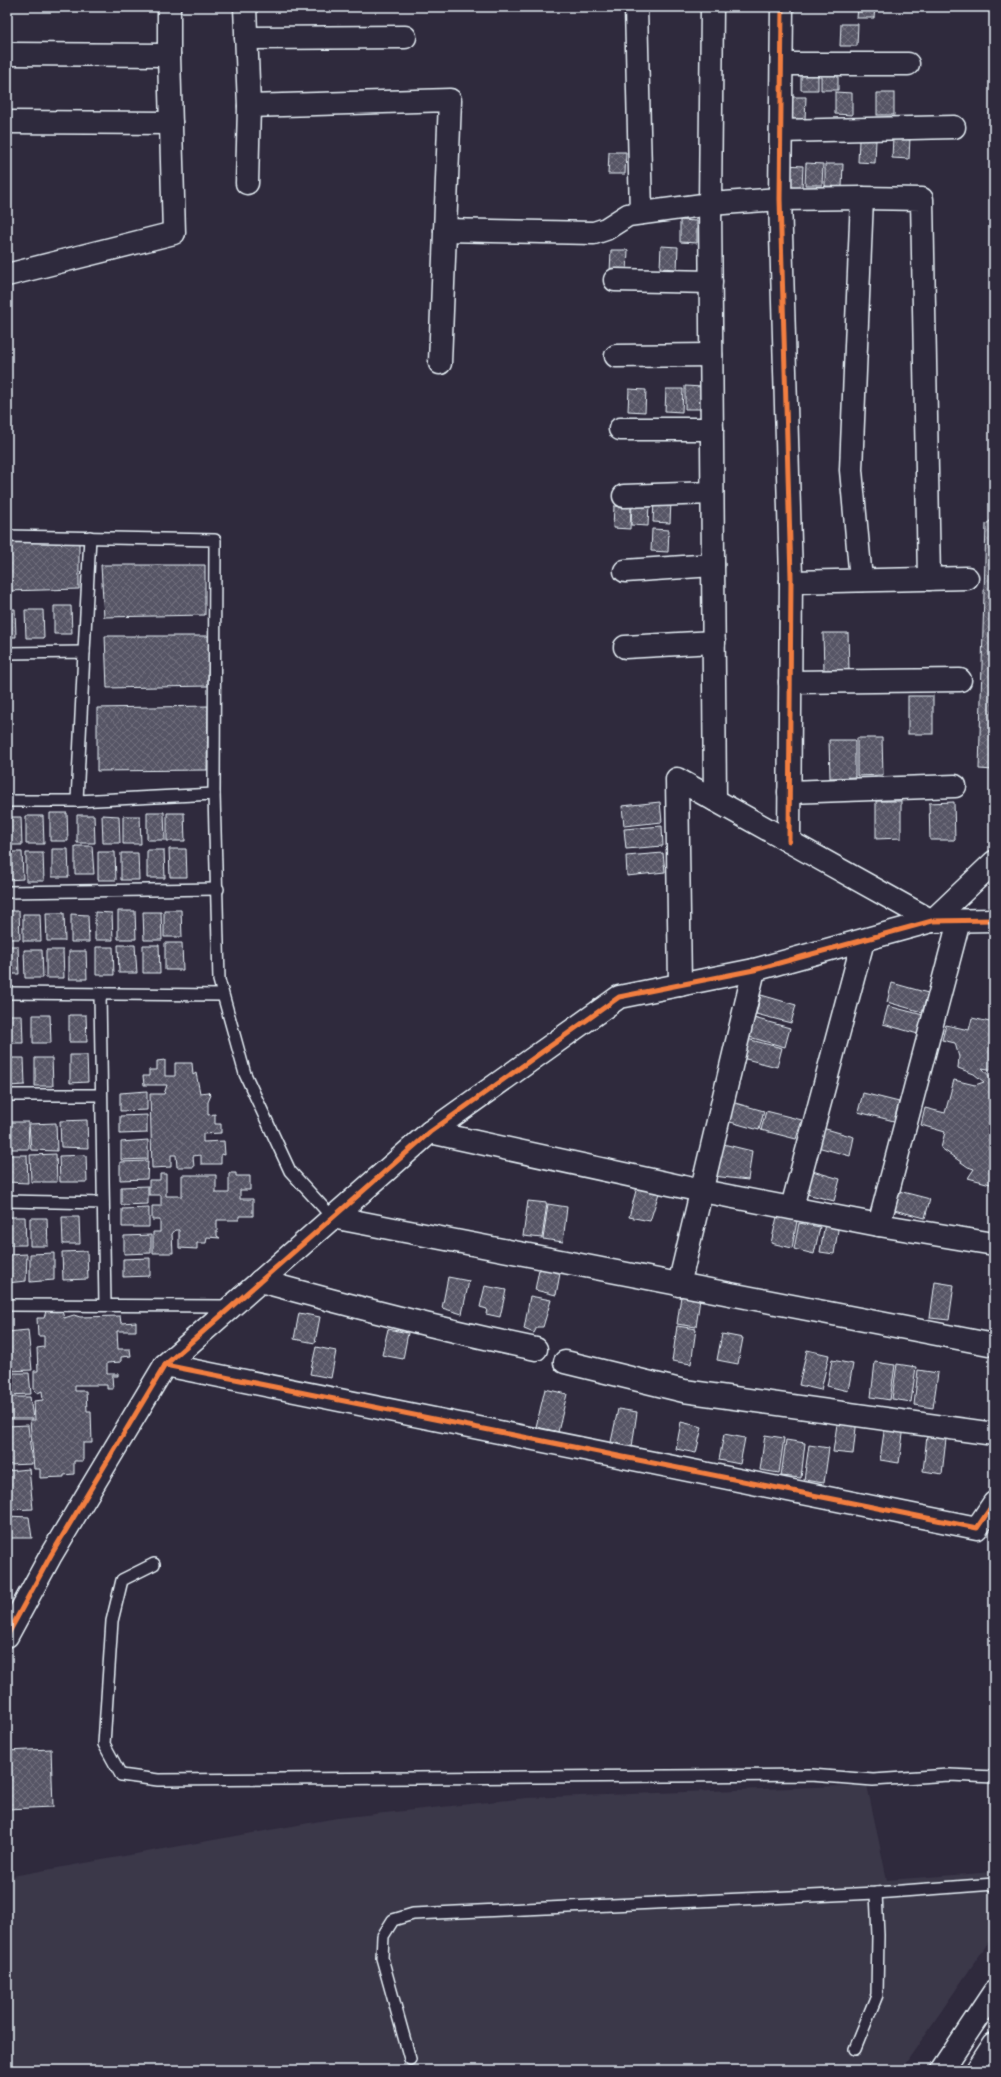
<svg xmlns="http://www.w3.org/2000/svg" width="1001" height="2077" viewBox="0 0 1001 2077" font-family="'Gochi Hand',sans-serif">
	<defs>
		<pattern id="building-cross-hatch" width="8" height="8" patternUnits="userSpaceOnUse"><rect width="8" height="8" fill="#575565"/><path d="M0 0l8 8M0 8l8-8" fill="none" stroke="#6f6e7c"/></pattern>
	</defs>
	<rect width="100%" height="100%" fill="#2f2a3d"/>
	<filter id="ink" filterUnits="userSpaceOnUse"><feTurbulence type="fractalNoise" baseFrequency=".025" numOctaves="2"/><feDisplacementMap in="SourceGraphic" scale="8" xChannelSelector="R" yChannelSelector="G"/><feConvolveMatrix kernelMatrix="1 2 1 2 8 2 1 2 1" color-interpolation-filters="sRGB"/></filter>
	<g filter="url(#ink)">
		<path fill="#3b3749" d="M 867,1785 L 887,1880 L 994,1872 L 994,1934 L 901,2070 L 7,2070 L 7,1877 L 337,1818 L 526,1798 Z"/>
		<g fill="url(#building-cross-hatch)" stroke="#e8f1f8">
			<path d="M 858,7 L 875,7 L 874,18 L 857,18 Z"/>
			<path d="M 841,24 L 858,24 L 857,46 L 840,46 Z"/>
			<path d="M 801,67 L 818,68 L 818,90 L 801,90 Z"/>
			<path d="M 821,67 L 838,68 L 838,90 L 821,90 Z"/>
			<path d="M 835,92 L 852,93 L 852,115 L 835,114 Z"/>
			<rect x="877" y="93" width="17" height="22"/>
			<path d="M 789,97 L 806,97 L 805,120 L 788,119 Z"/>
			<path d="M 893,136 L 910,137 L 909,159 L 892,158 Z"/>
			<path d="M 859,140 L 876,140 L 875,163 L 858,162 Z"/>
			<path d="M 609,152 L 626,152 L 625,174 L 608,174 Z"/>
			<path d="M 806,163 L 823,164 L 822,185 L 805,185 Z"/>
			<path d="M 825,164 L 843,164 L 842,187 L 825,186 Z"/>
			<path d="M 786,165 L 803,166 L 802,188 L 785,187 Z"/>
			<path d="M 680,220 L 697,221 L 697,243 L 680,242 Z"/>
			<path d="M 661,246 L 678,247 L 677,269 L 660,268 Z"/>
			<path d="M 611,250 L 628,250 L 627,272 L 610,272 Z"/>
			<path d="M 685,386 L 702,387 L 702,409 L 685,409 Z"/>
			<path d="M 629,389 L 646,390 L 645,412 L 628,411 Z"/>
			<path d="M 666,389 L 683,389 L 682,412 L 665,411 Z"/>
			<path d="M 654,500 L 671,501 L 670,523 L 653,522 Z"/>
			<path d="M 632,503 L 649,504 L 648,526 L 631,525 Z"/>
			<path d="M 614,506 L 631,507 L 630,529 L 613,528 Z"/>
			<path d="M 994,518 L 994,770 L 979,769 L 986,524 Z"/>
			<path d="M 652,529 L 669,530 L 668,552 L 651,551 Z"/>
			<path d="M 7,540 L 79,540 L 79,589 L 7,591 Z"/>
			<path d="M 101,565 L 205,565 L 205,615 L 104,617 Z"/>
			<path d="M 54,606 L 71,606 L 72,634 L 54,634 Z"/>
			<path d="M 7,609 L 15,609 L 16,637 L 7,637 Z"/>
			<path d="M 25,610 L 43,610 L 44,638 L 26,638 Z"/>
			<path d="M 823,633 L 848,633 L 849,671 L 824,671 Z"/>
			<path d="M 105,636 L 209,636 L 208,686 L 107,688 Z"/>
			<rect x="908" y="696" width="25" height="38"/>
			<path d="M 208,706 L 207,770 L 97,771 L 97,708 Z"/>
			<path d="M 857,738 L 882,738 L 883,775 L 857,776 Z"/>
			<path d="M 829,740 L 855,740 L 855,777 L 830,778 Z"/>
			<path d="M 876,801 L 901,801 L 901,838 L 876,839 Z"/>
			<path d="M 660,802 L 662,822 L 624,826 L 622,806 Z"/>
			<path d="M 954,802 L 955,840 L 930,840 L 929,803 Z"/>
			<path d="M 147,812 L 164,812 L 165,840 L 147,840 Z"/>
			<path d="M 50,813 L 67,813 L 68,841 L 50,841 Z"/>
			<path d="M 167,813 L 184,813 L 185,841 L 167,841 Z"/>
			<path d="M 77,815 L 94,815 L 95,843 L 77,843 Z"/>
			<path d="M 102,815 L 119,816 L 120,843 L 103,843 Z"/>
			<path d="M 26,816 L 43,816 L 44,844 L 26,844 Z"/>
			<path d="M 123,816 L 140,816 L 141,844 L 123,844 Z"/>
			<path d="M 7,817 L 21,817 L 22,845 L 7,845 Z"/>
			<path d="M 662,826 L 663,846 L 626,849 L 624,829 Z"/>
			<path d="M 75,846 L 92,846 L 94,874 L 75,874 Z"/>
			<path d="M 52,849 L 68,849 L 69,877 L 52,877 Z"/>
			<path d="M 169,849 L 186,849 L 187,877 L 170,877 Z"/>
			<path d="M 147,850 L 164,850 L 165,878 L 147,878 Z"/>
			<path d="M 7,852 L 22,852 L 23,879 L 7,880 Z"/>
			<path d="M 98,852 L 115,852 L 116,880 L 98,880 Z"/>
			<path d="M 26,853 L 43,853 L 44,881 L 26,881 Z"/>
			<path d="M 121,853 L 138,853 L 139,880 L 121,880 Z"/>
			<path d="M 663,853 L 665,872 L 627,876 L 626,856 Z"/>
			<path d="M 164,910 L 181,910 L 182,937 L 164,937 Z"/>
			<path d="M 7,911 L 19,911 L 20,939 L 7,939 Z"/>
			<path d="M 118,911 L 135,911 L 136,939 L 118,939 Z"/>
			<path d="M 95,912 L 112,913 L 113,940 L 95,940 Z"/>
			<path d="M 143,912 L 161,912 L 162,940 L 144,940 Z"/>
			<path d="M 46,913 L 64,913 L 65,941 L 47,941 Z"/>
			<path d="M 23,914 L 40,914 L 41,941 L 23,941 Z"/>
			<path d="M 71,914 L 88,915 L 89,942 L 71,942 Z"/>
			<path d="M 165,943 L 182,943 L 183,970 L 165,970 Z"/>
			<path d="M 118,945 L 135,945 L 137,973 L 119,973 Z"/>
			<path d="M 143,945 L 159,945 L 160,973 L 143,973 Z"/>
			<path d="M 7,946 L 18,946 L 19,974 L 7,974 Z"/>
			<path d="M 96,947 L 113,947 L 114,975 L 96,975 Z"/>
			<path d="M 24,950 L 42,950 L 43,978 L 25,978 Z"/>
			<path d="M 46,950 L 63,950 L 64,978 L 46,978 Z"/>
			<path d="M 69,951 L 86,951 L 87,979 L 69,979 Z"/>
			<path d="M 892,983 L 928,993 L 922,1012 L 887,1002 Z"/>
			<path d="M 761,995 L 796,1005 L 791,1023 L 756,1014 Z"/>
			<path d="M 888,1006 L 923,1015 L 918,1034 L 883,1024 Z"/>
			<path d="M 7,1015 L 22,1015 L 23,1043 L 7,1043 Z"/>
			<path d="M 33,1015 L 50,1015 L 51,1043 L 33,1043 Z"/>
			<path d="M 69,1015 L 86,1015 L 87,1042 L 69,1042 Z"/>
			<path d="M 754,1018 L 790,1028 L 785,1047 L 749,1037 Z"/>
			<path d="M 972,1018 L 994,1023 L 994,1070 L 982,1068 L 994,1081 L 994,1185 L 968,1178 L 974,1169 L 968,1167 L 941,1148 L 945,1132 L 921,1125 L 925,1108 L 945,1113 L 954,1080 L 975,1085 L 984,1082 L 974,1074 L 958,1068 L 959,1057 L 955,1043 L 942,1040 L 946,1025 L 969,1030 Z"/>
			<path d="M 747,1039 L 782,1048 L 777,1067 L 742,1058 Z"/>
			<path d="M 70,1055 L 87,1055 L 88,1082 L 70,1083 Z"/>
			<path d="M 7,1058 L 24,1058 L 25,1085 L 8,1086 Z"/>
			<path d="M 35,1058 L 52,1058 L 53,1086 L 35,1086 Z"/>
			<path d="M 165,1060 L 165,1076 L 175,1076 L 175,1063 L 192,1063 L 193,1075 L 196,1073 L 200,1093 L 208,1092 L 211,1095 L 208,1102 L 208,1115 L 215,1114 L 215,1124 L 221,1124 L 221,1133 L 203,1134 L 203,1142 L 224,1141 L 225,1155 L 221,1154 L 221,1164 L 201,1164 L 201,1155 L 193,1156 L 194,1167 L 177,1167 L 176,1155 L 171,1155 L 171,1167 L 152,1168 L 150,1094 L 164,1094 L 167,1085 L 144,1085 L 143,1076 L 149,1076 L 149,1070 L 157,1070 L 157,1061 Z"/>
			<path d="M 147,1091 L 147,1110 L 120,1111 L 120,1093 Z"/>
			<path d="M 863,1093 L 899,1102 L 894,1121 L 858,1112 Z"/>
			<path d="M 728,1101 L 764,1111 L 759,1130 L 723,1120 Z"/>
			<path d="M 766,1111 L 802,1120 L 796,1139 L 761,1130 Z"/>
			<path d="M 147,1115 L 147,1133 L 120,1134 L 120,1116 Z"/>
			<path d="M 87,1120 L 88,1148 L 61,1147 L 60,1121 Z"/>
			<path d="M 7,1122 L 28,1122 L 29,1149 L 7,1149 Z"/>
			<path d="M 56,1123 L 57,1151 L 31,1150 L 29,1124 Z"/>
			<path d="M 819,1127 L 854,1137 L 850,1156 L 814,1146 Z"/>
			<path d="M 148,1140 L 148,1159 L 121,1160 L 121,1142 Z"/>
			<path d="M 719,1143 L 752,1151 L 748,1180 L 713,1176 Z"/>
			<path d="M 56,1154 L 57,1182 L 31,1182 L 30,1155 Z"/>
			<path d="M 7,1155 L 27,1155 L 28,1183 L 7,1182 Z"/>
			<path d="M 86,1155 L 87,1182 L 60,1182 L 59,1156 Z"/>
			<path d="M 148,1161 L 147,1179 L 120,1180 L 120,1162 Z"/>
			<path d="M 809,1170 L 840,1179 L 834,1201 L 803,1193 Z"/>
			<path d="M 229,1173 L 236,1173 L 236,1176 L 250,1176 L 250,1190 L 240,1190 L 240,1199 L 253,1199 L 253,1216 L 239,1216 L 239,1220 L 217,1220 L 217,1236 L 220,1238 L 207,1237 L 206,1243 L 197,1243 L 197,1249 L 179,1248 L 179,1230 L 175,1230 L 172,1234 L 173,1253 L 153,1253 L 153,1232 L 160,1232 L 160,1220 L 152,1220 L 152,1206 L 161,1206 L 161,1195 L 149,1195 L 149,1180 L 160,1180 L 160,1174 L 166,1174 L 166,1196 L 182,1196 L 182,1175 L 216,1175 L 216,1193 L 229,1193 Z"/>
			<path d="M 638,1183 L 660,1190 L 650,1221 L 629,1217 Z"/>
			<path d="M 148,1186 L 148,1204 L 121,1205 L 121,1187 Z"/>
			<path d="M 895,1190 L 930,1199 L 925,1218 L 890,1209 Z"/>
			<path d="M 528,1201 L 547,1203 L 542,1238 L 523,1236 Z"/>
			<path d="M 548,1204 L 567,1207 L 563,1242 L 543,1239 Z"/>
			<path d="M 149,1208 L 149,1227 L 122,1227 L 122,1209 Z"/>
			<path d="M 8,1217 L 25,1217 L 26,1245 L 8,1245 Z"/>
			<path d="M 62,1217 L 79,1217 L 80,1244 L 63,1244 Z"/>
			<path d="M 777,1217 L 797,1221 L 792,1248 L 771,1243 Z"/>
			<path d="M 30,1218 L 47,1218 L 48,1246 L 30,1246 Z"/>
			<path d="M 799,1223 L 820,1227 L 814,1254 L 794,1249 Z"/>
			<path d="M 825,1223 L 834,1225 L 838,1230 L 834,1254 L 820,1252 Z"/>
			<path d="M 151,1235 L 151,1253 L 124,1254 L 124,1236 Z"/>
			<path d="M 87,1251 L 88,1279 L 63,1280 L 62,1252 Z"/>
			<path d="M 54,1253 L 54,1280 L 30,1282 L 30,1254 Z"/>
			<path d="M 27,1254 L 26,1281 L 7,1283 L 7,1255 Z"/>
			<path d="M 150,1258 L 150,1276 L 123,1277 L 123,1259 Z"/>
			<path d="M 540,1264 L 561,1268 L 556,1295 L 535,1290 Z"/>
			<path d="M 448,1277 L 469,1281 L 462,1314 L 442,1308 Z"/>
			<path d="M 935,1282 L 954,1285 L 949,1320 L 930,1318 Z"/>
			<path d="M 485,1286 L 506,1290 L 500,1317 L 486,1314 L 487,1309 L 480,1307 Z"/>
			<path d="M 682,1289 L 701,1292 L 696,1327 L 677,1324 Z"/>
			<path d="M 530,1296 L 551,1300 L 543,1327 L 537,1327 L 534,1333 L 524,1329 Z"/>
			<path d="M 46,1311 L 62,1311 L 64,1318 L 74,1315 L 80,1317 L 120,1316 L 121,1323 L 136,1322 L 136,1331 L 117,1331 L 118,1349 L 130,1349 L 131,1356 L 121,1357 L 121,1362 L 107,1363 L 107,1374 L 118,1374 L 118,1376 L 112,1376 L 113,1389 L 107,1389 L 107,1385 L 75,1385 L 75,1391 L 86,1391 L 87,1411 L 91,1411 L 92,1443 L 83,1443 L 83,1461 L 74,1461 L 74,1474 L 64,1475 L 64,1477 L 40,1478 L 40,1469 L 34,1469 L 30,1420 L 35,1420 L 34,1401 L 43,1400 L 42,1391 L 38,1393 L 34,1390 L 34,1371 L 38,1371 L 37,1348 L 44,1347 L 44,1336 L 38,1336 L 37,1318 L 44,1318 Z"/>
			<path d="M 299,1313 L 320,1317 L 315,1343 L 294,1339 Z"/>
			<path d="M 677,1326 L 696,1329 L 691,1364 L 672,1361 Z"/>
			<path d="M 388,1329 L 408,1333 L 403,1359 L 382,1355 Z"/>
			<path d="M 28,1330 L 32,1370 L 7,1371 L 7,1332 Z"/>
			<path d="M 722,1334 L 743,1338 L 738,1364 L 717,1360 Z"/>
			<path d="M 316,1347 L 336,1351 L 331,1378 L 310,1374 Z"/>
			<path d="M 807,1350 L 829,1355 L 821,1390 L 799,1385 Z"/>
			<path d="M 832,1360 L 853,1364 L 848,1391 L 827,1386 Z"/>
			<path d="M 875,1362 L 895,1365 L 890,1400 L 871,1397 Z"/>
			<path d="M 897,1364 L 916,1367 L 911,1402 L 892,1399 Z"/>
			<path d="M 918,1370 L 938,1373 L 933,1408 L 914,1405 Z"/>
			<path d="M 7,1373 L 29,1373 L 31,1394 L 7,1395 Z"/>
			<path d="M 545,1389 L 567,1394 L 558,1432 L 536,1427 Z"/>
			<path d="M 7,1397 L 30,1397 L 33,1419 L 7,1419 Z"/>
			<path d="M 618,1409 L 637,1412 L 632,1447 L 611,1442 Z"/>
			<path d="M 838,1417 L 857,1419 L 853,1454 L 833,1452 Z"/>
			<path d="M 681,1422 L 702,1427 L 696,1453 L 676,1449 Z"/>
			<path d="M 28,1425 L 32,1464 L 7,1465 L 7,1426 Z"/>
			<path d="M 885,1425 L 904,1427 L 899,1463 L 880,1460 Z"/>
			<path d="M 724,1434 L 745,1438 L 740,1464 L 719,1460 Z"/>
			<path d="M 765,1435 L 784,1438 L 779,1473 L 760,1470 Z"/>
			<path d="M 927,1436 L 946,1439 L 942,1474 L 923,1471 Z"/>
			<path d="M 786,1440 L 805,1443 L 801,1478 L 781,1476 Z"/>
			<path d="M 809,1445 L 829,1448 L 824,1483 L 804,1480 Z"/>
			<path d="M 29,1469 L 33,1509 L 7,1510 L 7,1471 Z"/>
			<path d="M 7,1516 L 29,1517 L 32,1538 L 7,1538 Z"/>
			<path d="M 51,1749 L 53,1807 L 7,1809 L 7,1751 Z"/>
		</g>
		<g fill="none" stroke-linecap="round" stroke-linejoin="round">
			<defs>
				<g id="lane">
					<path d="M 7,536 L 215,540 L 214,794"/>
					<path d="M 84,652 L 90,537"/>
					<path d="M 7,653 L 84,652 L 77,801"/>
					<path d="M 7,801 L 77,801 L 214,794 L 219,980 L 245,1074 L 290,1171 L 332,1217"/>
					<path d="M 7,892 L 218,889"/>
					<path d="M 7,993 L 222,995"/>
					<path d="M 100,994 L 105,1305"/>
					<path d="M 7,1095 L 101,1095"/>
					<path d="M 7,1201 L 103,1203"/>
					<path d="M 7,1305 L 229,1306"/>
					<path d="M 154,1564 L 122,1580 L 112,1621 L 104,1744 L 121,1775 L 158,1780 L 811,1775 L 873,1780 L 949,1775 L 994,1777"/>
					<path d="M 855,2049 L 877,1995 L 878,1935 L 876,1893"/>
					<path d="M 410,2059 L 382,1958 L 383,1936 L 393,1920 L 413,1914 L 876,1893 L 994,1884"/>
				</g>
				<g id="street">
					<path d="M 245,7 L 249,106 L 450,100 L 440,363"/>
					<path d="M 636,7 L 641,213"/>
					<path d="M 712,7 L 710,204 L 715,800"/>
					<path d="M 782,7 L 780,199 L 791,577 L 789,841"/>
					<path d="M 246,38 L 405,37"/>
					<path d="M 7,54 L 169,55 L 169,7"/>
					<path d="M 782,64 L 908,64"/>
					<path d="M 7,122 L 171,123"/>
					<path d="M 781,131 L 954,127"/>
					<path d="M 247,183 L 249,106"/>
					<path d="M 862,198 L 922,199 L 929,579"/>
					<path d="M 445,230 L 594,233 L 606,229 L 628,215 L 710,204 L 780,199 L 862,198 L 851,470 L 861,580"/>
					<path d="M 7,275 L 174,233 L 169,55"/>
					<path d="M 615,280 L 711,282"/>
					<path d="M 616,356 L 711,355"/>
					<path d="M 620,429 L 712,429"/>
					<path d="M 624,496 L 712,493"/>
					<path d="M 625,571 L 713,565"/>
					<path d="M 791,582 L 967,578"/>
					<path d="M 625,647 L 714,642"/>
					<path d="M 790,682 L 960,680"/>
					<path d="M 789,792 L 955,786"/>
					<path d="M 932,921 L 994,862"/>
					<path d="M 680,985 L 677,779 L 932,921"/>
					<path d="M 430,1132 L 702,1191 L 879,1225 L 994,1244"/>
					<path d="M 792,1207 L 863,941"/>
					<path d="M 332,1217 L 994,1345"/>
					<path d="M 879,1225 L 959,921"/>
					<path d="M 260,1281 C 351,1306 443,1330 536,1349"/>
					<path d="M 679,1285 L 754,970"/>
					<path d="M 565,1362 L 684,1391 L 994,1434"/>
					<path d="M 165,1365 L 977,1528 L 994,1503"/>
					<path d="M 7,1636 L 51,1555 L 165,1365 L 430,1132 L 619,997 L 754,970 L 932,921 L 994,920"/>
				</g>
				<g id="highway">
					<path d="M 942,2070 L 994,1992"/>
					<path d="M 977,2070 L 994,2044"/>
				</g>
			</defs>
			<use href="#lane" stroke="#e8f1f8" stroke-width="14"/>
			<use href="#street" stroke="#e8f1f8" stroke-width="25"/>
			<use href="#highway" stroke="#e8f1f8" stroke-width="25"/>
			<use href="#lane" stroke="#2f2a3d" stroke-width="11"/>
			<use href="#street" stroke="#2f2a3d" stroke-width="22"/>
			<use href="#highway" stroke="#2f2a3d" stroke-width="22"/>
			<defs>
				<g id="cycleway">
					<path d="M 782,7 L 780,199 L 791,577 L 789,841"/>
					<path d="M 165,1365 L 977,1528 L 994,1503"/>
					<path d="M 7,1636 L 51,1555 L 165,1365 L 430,1132 L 619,997 L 754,970 L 932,921 L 994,920"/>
				</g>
			</defs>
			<use href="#cycleway" stroke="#2f2a3d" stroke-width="8"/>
			<use href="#cycleway" stroke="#f27e40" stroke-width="5"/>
		</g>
	</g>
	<rect width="1001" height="2077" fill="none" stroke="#2f2a3d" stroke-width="24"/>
	<rect x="12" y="12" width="977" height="2053" fill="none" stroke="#e8f1f8" stroke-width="1.5" filter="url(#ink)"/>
</svg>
